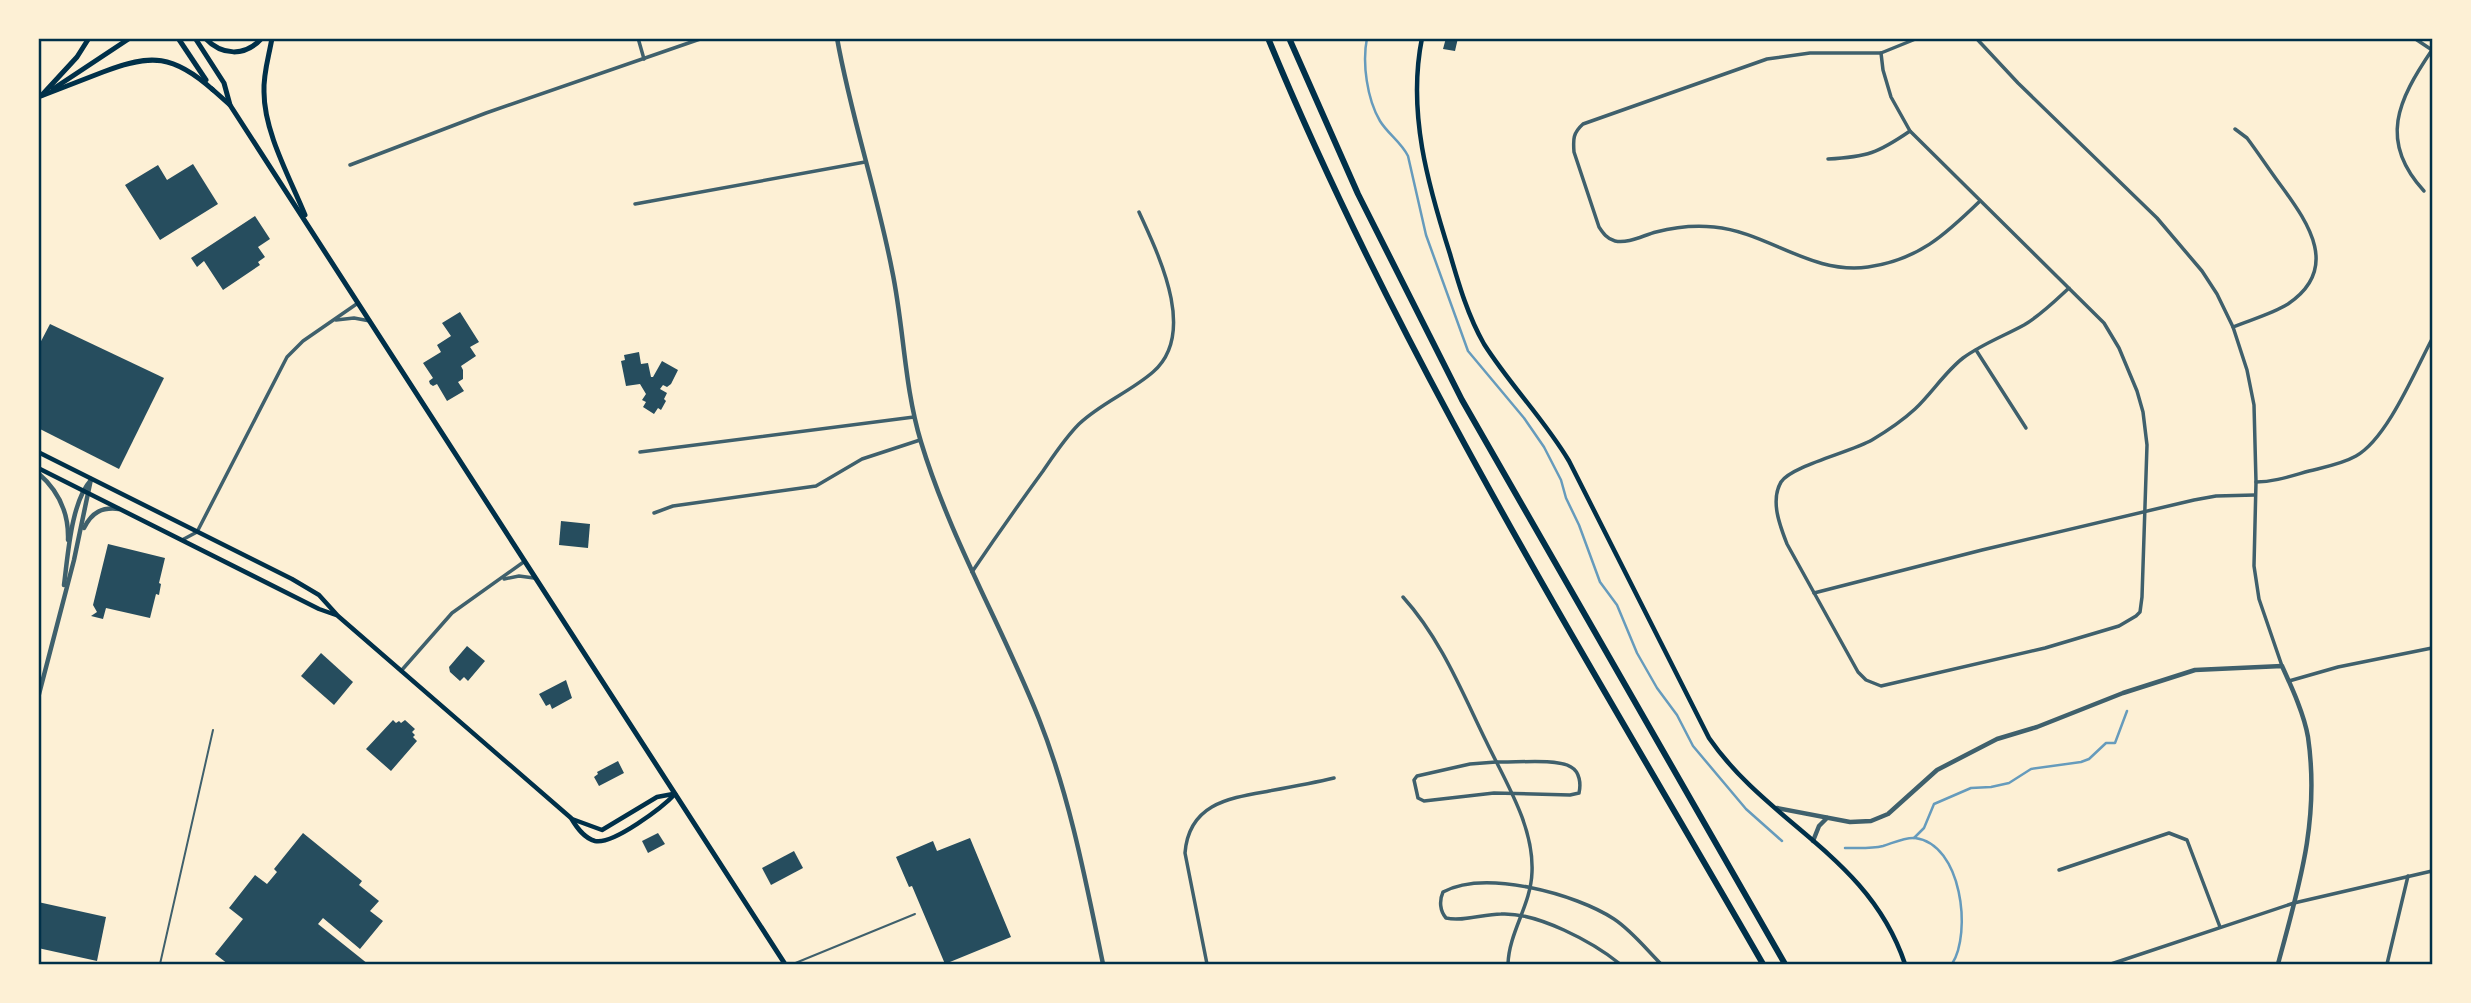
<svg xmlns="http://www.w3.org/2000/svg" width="2471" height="1003" viewBox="0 0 2471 1003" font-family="Manrope,sans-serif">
	<rect width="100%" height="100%" fill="#fdf0d5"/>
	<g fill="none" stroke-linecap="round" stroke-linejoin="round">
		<g stroke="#669bbc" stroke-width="2.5">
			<path d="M 1367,38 C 1362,63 1367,99 1380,121 C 1388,134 1401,142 1408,156 L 1426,235 L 1468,351 L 1524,418 L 1544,447 L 1561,480 L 1566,498 L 1579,525 L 1600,582 L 1617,605 L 1637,653 L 1657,688 L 1677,715 L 1693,746 L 1746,809 L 1782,841"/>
			<path d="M 1914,838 L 1924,828 L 1934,804 L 1971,788 L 1991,787 L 2009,783 L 2031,769 L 2081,762 L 2089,759 L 2106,743 L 2115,743 L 2127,711"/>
			<path d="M 1845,848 C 1858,848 1871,849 1883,846 C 1893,843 1905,837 1915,838 C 1962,844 1972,933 1952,964"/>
		</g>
	</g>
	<g fill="#264d5e">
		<path d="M 1446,38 L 1458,38 L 1455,51 L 1443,49 Z"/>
		<path d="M 193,164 L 218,204 L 160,240 L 125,185 L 158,165 L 167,180 Z"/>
		<path d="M 255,216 L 270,239 L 258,247 L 265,257 L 258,262 L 260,265 L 223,290 L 204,261 L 197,267 L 191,258 Z"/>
		<path d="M 460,312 L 479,342 L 470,347 L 476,356 L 461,366 L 463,370 L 463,379 L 458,382 L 464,391 L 447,401 L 437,384 L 433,386 L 430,384 L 429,381 L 433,378 L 423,363 L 441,352 L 437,345 L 451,336 L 442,323 Z"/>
		<path d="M 50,324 L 164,378 L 119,469 L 38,428 L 38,347 Z"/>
		<path d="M 639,352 L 641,364 L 648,363 L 651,377 L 653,377 L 662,361 L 678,370 L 671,384 L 667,387 L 663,385 L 660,389 L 667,393 L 664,399 L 666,401 L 661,410 L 658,408 L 654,414 L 643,407 L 646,402 L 642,400 L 646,394 L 640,384 L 626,386 L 621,361 L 625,360 L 624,355 Z"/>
		<path d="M 561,521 L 590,524 L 588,548 L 559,545 Z"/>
		<path d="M 108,544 L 165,558 L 159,583 L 161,584 L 159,595 L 156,594 L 150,618 L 106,608 L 103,619 L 91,616 L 97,612 L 93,605 Z"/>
		<path d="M 467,646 L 485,661 L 468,681 L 464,677 L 460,681 L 450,672 L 449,667 Z"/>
		<path d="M 321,653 L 353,682 L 334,705 L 301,676 Z"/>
		<path d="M 566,680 L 572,698 L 552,709 L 550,704 L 546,706 L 539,694 Z"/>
		<path d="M 393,720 L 396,723 L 399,721 L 401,723 L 405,720 L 415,729 L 412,732 L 415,735 L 413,737 L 417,741 L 391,771 L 366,749 Z"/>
		<path d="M 618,761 L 624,773 L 599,786 L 594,777 L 598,774 L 597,772 Z"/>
		<path d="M 303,833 L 362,881 L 359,885 L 379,901 L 370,911 L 383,921 L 360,949 L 323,918 L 318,924 L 368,964 L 228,964 L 215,954 L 243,919 L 229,908 L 255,875 L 267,884 L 277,872 L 274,869 Z"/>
		<path d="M 658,833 L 665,844 L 648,853 L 642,841 Z"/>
		<path d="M 970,838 L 1011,937 L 945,964 L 912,886 L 909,887 L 896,857 L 933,841 L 937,851 Z"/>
		<path d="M 794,851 L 803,868 L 771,885 L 762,868 Z"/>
		<path d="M 38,902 L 106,917 L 97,961 L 38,948 Z"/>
	</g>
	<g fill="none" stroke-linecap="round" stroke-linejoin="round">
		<g stroke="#3f606c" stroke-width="2">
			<path d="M 160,964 L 213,730"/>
			<path d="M 793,964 L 915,914"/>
		</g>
		<g stroke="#3f606c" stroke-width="3.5">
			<path d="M 638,38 L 644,59"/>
			<path d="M 1918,38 L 1881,53 L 1810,53 L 1767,59 L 1583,124 C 1573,133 1573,139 1574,152 L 1599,227 C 1603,233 1607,239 1615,241 C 1628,244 1644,235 1656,232 C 1675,227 1694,225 1714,227 C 1768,232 1811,275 1868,267 C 1918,260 1945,235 1980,201"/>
			<path d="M 1976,38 L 2018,83 L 2157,218 L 2202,271 L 2217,294 L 2233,327 L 2247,370 L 2254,405 L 2256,482 L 2254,566 L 2259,599 L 2282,666"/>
			<path d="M 2414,38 L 2432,50"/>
			<path d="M 1881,53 L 1883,70 L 1891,97 L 1910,131 L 2104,323 L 2119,348 L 2137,391 L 2143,412 L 2147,445 L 2142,597 L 2140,612 L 2136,616 L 2119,626 L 2045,648 L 1881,686 L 1866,680 L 1858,672 L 1787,544 C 1780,526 1770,501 1781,482 C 1791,466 1851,452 1872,440 C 1887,431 1902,421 1915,409 C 1932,393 1945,372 1963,358 C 1982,344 2004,336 2024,325 C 2041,315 2055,301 2069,288"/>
			<path d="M 1828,159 C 1867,157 1878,153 1910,131"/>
			<path d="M 350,165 L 486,113 L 703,38"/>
			<path d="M 2424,191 C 2378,141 2398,100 2432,50"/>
			<path d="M 635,204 L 865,162"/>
			<path d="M 336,320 L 354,318 L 370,321"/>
			<path d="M 2233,327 C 2250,320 2272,314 2288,304 C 2340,269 2309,224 2282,187 C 2270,171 2259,154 2247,138 L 2235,129"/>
			<path d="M 1976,350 L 2026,428"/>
			<path d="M 640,452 L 914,417"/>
			<path d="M 2256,482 C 2274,482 2291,476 2309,471 C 2325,467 2342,464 2356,456 C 2387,439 2415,371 2432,339"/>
			<path d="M 654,513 L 673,506 L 816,486 L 862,459 L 920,440"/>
			<path d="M 182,540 L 197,532 L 287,357 L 303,341 L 358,303"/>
			<path d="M 972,572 C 995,538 1019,504 1043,471 C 1054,455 1065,438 1079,424 C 1101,403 1130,392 1153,372 C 1198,333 1158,254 1139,212"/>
			<path d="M 504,579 L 519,576 L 534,578"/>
			<path d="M 1814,593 L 1982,550 L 2194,500 L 2216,496 L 2255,495"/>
			<path d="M 1403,597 C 1441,639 1462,692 1486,741 C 1505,781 1534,826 1532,872 C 1531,905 1509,932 1508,964"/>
			<path d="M 401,671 L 452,613 L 525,561"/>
			<path d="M 2289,681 L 2338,667 L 2432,648"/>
			<path d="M 1496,762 C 1513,763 1557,758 1571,767 C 1580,772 1581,784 1579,793 L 1570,795 L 1494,793 L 1424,801 L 1418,798 L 1414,780 L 1417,776 L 1470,764 Z"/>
			<path d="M 2059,870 L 2169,833 L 2187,840 L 2220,927"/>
			<path d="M 1207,964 L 1185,853 C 1189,803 1230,798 1269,791 C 1291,787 1313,783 1334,778"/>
			<path d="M 1620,964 C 1593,942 1537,912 1501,914 C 1483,914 1463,922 1446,918 C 1440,911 1439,901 1443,892 C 1485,869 1576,894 1614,919 C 1632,931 1646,949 1661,964"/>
			<path d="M 2111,964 L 2294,903 L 2432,871"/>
			<path d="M 2387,964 L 2408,876"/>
		</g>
		<g stroke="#3f606c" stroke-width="4.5">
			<path d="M 837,38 C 851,117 877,192 892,270 C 904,327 904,386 921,442 C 950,538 1002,626 1039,719 C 1070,797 1086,882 1103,964"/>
			<path d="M 38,473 C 59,491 69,512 68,540"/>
			<path d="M 84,528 C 92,512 102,507 119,509"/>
			<path d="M 64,585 C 68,555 71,502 91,480"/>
			<path d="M 38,698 L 74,560 L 91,479"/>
			<path d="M 1777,808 L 1850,822 L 1871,821 L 1888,814 L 1937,770 L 1997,739 L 2037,727 L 2123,693 L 2195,670 L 2282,666 C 2292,688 2304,714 2308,737 C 2320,820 2299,886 2278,964"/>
			<path d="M 1813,841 L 1819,826 L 1827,818"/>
		</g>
		<g stroke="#003049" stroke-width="4.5">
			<path d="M 1422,38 C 1407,112 1428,185 1450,254 C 1459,285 1468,316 1484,344 C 1510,385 1544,419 1569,461 L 1709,738 C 1769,825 1869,856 1905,964"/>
			<path d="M 38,452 L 292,579 L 319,595 L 338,616 L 571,818 C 577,828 584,838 595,841 C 613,845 663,807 675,794"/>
			<path d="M 38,468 L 319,609 L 336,615"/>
			<path d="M 572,819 L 602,830 L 657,797 L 673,794"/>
		</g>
		<g stroke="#003049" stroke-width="5">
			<path d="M 178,38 L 206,80"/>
			<path d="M 195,38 L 224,83 L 230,105 L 785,964"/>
			<path d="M 205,38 C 222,56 245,57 262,38"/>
			<path d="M 272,38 C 269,56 263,74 264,92 C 264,132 290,178 305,215"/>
			<path d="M 53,89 L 130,38"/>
			<path d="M 212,89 L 230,105"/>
			<path d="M 42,95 L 77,57 L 89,38"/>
			<path d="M 41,96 C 62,88 82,80 103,72 C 151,53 174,55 213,90"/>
		</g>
		<g stroke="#003049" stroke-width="6">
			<path d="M 1268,38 C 1402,363 1589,661 1763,964"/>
			<path d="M 1289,38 L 1358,194 L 1462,400 L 1785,964"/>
		</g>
	</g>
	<rect width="2471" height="1003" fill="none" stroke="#fdf0d5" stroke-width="80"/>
	<rect x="40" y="40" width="2391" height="923" fill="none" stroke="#003049" stroke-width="2.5"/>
</svg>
